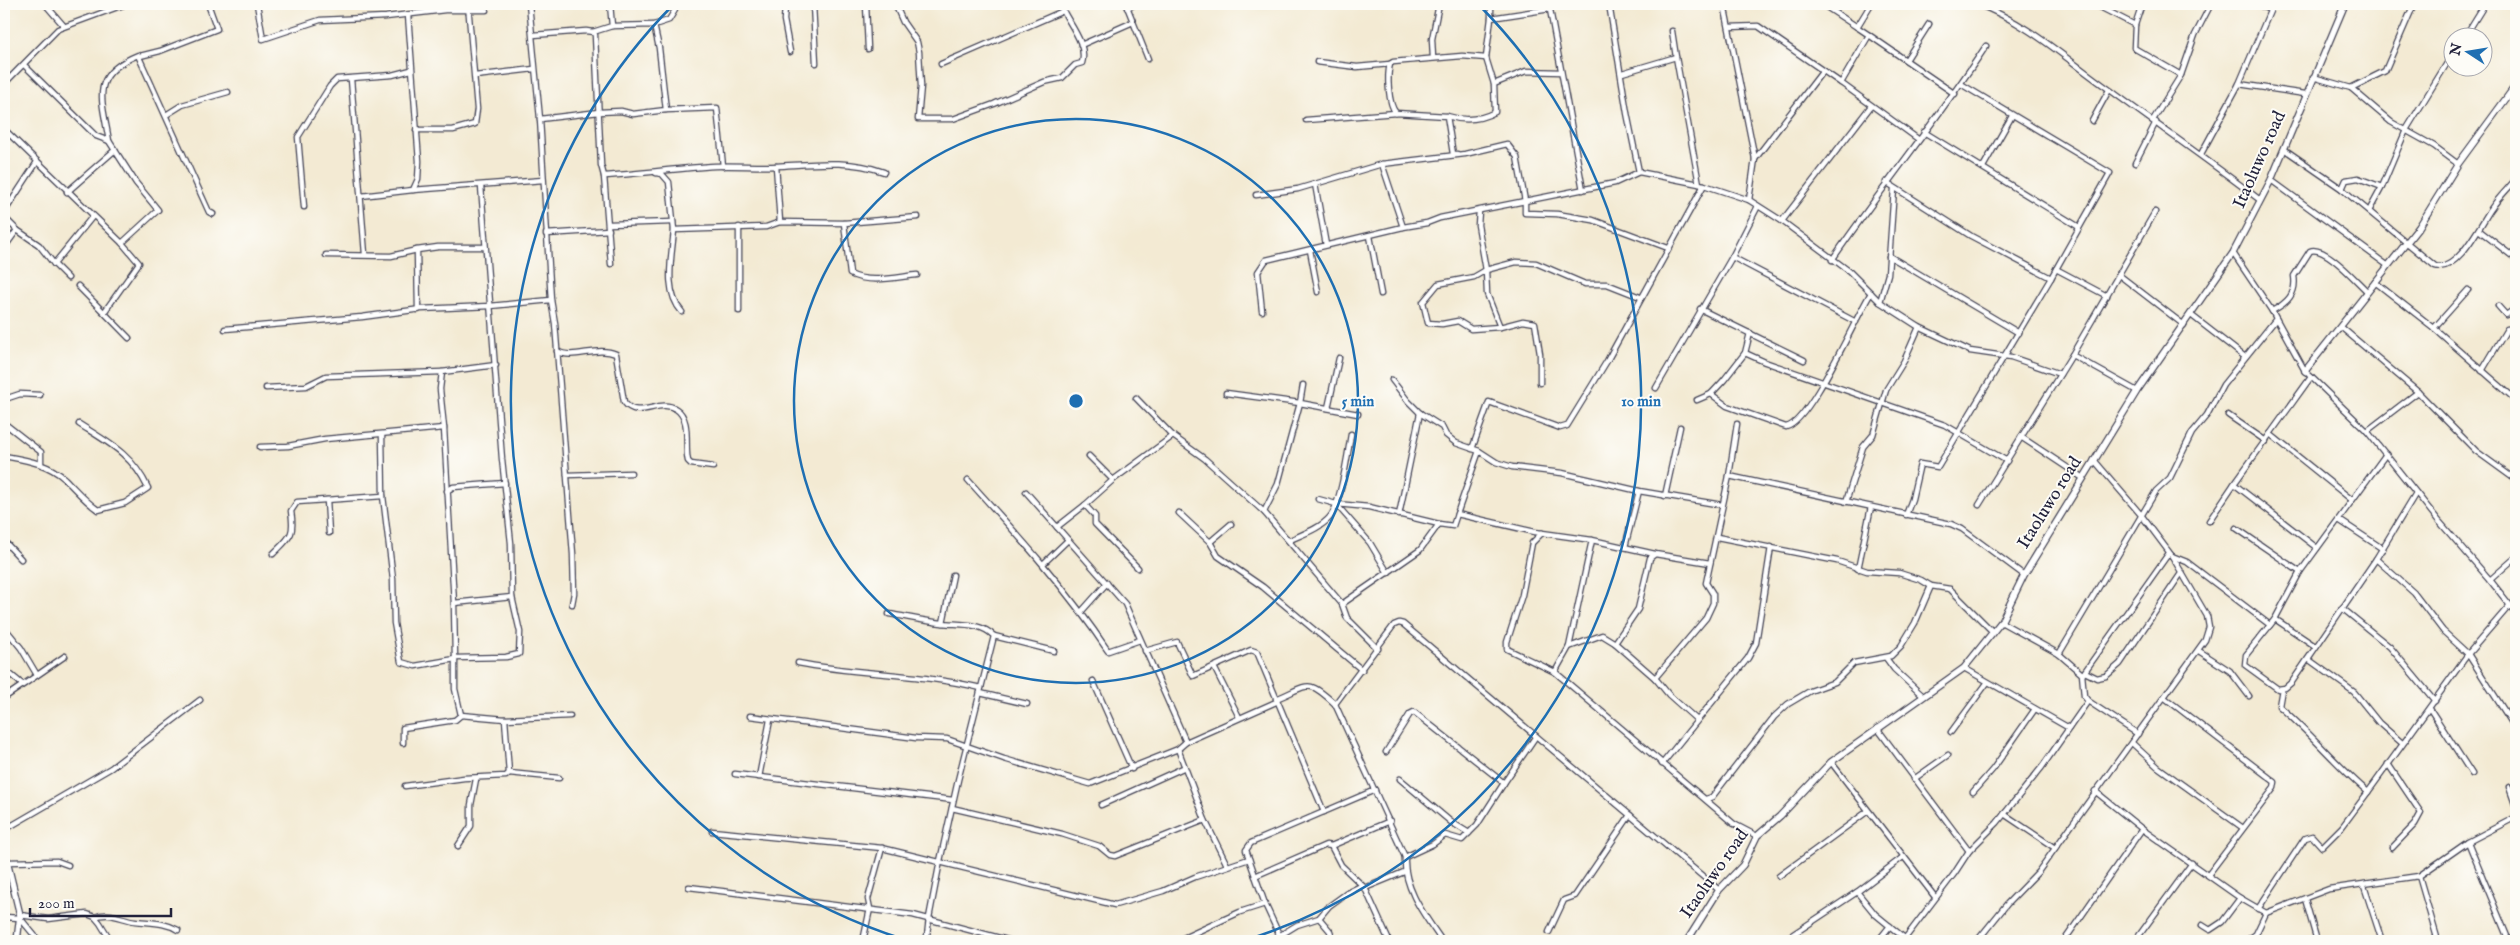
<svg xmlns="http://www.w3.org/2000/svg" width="2520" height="945" font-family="'IM FELL English',serif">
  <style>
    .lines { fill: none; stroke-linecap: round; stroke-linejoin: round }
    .minor-casing { stroke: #414052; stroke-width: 7 }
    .tertiary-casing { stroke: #414052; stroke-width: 8 }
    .minor { stroke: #fff; stroke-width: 4.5 }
    .tertiary { stroke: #fff; stroke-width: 5.5 }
    .ring { fill: none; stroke: #1f6fb2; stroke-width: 2.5 }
    .labels { text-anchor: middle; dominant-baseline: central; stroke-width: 4; stroke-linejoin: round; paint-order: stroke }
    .street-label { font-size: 18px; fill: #22223b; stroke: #fdfcf7 }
    .centre { fill: #1f6fb2; stroke: #fdfcf7; stroke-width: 2.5 }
    .ring-label { font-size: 15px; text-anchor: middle; font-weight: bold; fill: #1f6fb2; stroke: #fdfcf7; stroke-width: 4; stroke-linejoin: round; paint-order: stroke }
  </style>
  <rect width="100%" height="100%" fill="#fdfcf7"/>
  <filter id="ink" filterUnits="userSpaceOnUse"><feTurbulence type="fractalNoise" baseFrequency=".02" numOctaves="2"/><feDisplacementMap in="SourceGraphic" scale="10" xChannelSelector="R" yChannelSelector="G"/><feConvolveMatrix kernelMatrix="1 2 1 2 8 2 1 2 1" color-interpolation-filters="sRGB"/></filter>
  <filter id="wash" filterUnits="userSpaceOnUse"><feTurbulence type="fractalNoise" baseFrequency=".0096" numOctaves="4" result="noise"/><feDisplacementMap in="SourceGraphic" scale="20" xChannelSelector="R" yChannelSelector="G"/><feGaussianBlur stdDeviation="1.12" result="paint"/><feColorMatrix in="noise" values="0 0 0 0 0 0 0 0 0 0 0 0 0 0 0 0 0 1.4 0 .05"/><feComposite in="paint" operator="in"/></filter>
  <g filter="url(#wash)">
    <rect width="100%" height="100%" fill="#f3ead3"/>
  </g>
  <g filter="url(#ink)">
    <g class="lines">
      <defs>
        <g id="minor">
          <polyline points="45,4 64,26"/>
          <polyline points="257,4 263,39 320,20 386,17 445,10 486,10"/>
          <polyline points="529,4 540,119 551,300 555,323 573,554 574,593 572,604"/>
          <polyline points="788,4 785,7 784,20 790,52"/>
          <polyline points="813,4 816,63"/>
          <polyline points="866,4 868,49"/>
          <path d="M895,4L903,22L917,42L919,52L921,86L918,119H953L994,104L1044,82L1062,78L1075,65L1082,63C1088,43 1067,22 1060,4"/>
          <polyline points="1126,4 1148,59"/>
          <polyline points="1491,4 1491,18 1550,9"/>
          <polyline points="1549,4 1583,190"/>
          <polyline points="1609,4 1627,113 1639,172"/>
          <polyline points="1724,4 1755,159 1749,200"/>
          <polyline points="1822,4 1857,27"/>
          <polyline points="1871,4 1857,27 1869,35 1841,83 1918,139"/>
          <path d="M1977,4C2028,23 2066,59 2110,90C2160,127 2211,162 2260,200"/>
          <polyline points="2094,4 2135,25"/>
          <polyline points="2142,4 2135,25 2134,48 2181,75"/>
          <polyline points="2258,4 2270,10"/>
          <polyline points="2273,4 2239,84 2305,94"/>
          <polyline points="1127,8 1135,4"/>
          <polyline points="654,25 669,20 675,10 672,4"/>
          <polyline points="1729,27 1758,26 1841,83"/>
          <polyline points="1672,31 1676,57"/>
          <polyline points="593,32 612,26 610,4"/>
          <polyline points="533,35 586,31 593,32 595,35 601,165 604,176 611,264"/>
          <polyline points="1869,35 1955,94"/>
          <polyline points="2464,38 2485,4"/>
          <polyline points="1081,45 1133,22"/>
          <polyline points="140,56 160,51 217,29 208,4"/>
          <polyline points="1433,58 1432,39 1439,4"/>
          <polyline points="1906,60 1929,24"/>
          <polyline points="1317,62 1357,67 1390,64"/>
          <polyline points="941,64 1063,11"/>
          <polyline points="24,65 96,136 109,141 136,183 158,210 122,243"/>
          <polyline points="1622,73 1676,57 1699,184"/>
          <polyline points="475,76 534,69"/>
          <polyline points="2313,77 2351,88 2391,122 2434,146 2458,164"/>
          <polyline points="351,79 365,254"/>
          <polyline points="4,84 58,29 126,4"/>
          <polyline points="1494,84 1526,71 1561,72"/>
          <polyline points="2351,88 2385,71 2414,4"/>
          <polyline points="666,110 717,108 723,166"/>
          <path d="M1396,113C1388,104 1387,75 1390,64L1393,62L1462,56L1486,58"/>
          <polyline points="166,115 182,105 228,92"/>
          <path d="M1447,116C1463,121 1480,120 1495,112L1494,84L1486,58L1491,18"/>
          <polyline points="540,119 599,112 621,111 633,114 666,110 659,48 654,25 612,26"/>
          <polyline points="1306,120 1396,113 1447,116 1453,154 1457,154"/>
          <polyline points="2153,120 2181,75 2195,35 2211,4"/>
          <polyline points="2092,121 2109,90"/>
          <polyline points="4,129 122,243 139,263 105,311"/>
          <polyline points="416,130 453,130 475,124 477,109 468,4"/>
          <polyline points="1924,132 2079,227"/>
          <path d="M109,141C102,98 89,75 138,55L209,212L213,214"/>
          <path d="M2284,149L2342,189L2435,266C2457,274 2481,223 2491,209C2498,198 2508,189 2516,179"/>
          <polyline points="2201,154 2239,84"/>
          <polyline points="1755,159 1822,72"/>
          <polyline points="2135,163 2156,122"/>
          <polyline points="776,166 780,222"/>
          <polyline points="1983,167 2012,116"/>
          <path d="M656,173L662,174L669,182L674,230L766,227L780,222L844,223L850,274C869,284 897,277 917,275"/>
          <path d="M604,176C641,174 678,168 715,166C736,165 757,167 777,166C814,164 848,159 884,172"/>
          <polyline points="2271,180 2387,265"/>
          <polyline points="1886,182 1971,236 2051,278"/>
          <polyline points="1315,184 1326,245"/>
          <polyline points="2342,189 2346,180 2358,178 2382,187"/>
          <polyline points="413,190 543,180"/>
          <polyline points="67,192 115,150"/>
          <polyline points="1256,195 1298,189 1382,164"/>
          <polyline points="361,196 413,190 418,179 419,161 408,15"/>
          <polyline points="304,207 298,137 330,86 337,79 392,75 411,70"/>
          <polyline points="1479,211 1478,225 1486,270 1487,294 1500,327 1523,321 1535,323 1540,354 1540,383"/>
          <polyline points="2369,211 2382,187 2406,130 2452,55"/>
          <polyline points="1782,221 1871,106"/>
          <polyline points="844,223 918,217"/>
          <polyline points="609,224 673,222"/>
          <polyline points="1403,227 1382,164 1465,154 1507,144 1517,157 1525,201 1525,213 1557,214 1593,220 1668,248"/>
          <polyline points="17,230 5,218 5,211 37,162"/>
          <path d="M674,230C672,256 663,291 682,312"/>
          <polyline points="2480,231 2516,259"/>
          <polyline points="546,234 609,230"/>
          <polyline points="1370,236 1381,294"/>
          <polyline points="4,248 17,230 39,245 54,264"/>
          <polyline points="1310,250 1318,292"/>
          <polyline points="2233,253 2272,311 2305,371 2367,431 2438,520 2490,580 2516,613"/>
          <polyline points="326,255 391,256 417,250"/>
          <polyline points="1889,256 2019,333"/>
          <polyline points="1732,257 1856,322"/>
          <path d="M1832,260C1882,187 1938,119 1986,46"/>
          <polyline points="2056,269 2107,296"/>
          <polyline points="2119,275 2184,325"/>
          <polyline points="68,278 54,264 93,216"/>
          <polyline points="2375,282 2434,328 2516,400"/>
          <polyline points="78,286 129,338"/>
          <polyline points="1880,302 1888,274 1894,189"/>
          <polyline points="2498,306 2506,315 2516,308"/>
          <polyline points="1700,309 1804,360"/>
          <polyline points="418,310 417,250 438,247 485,247"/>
          <polyline points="739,311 739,227"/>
          <polyline points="1262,311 1258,272 1266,260 1403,227 1427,223 1440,218 1615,183 1639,172 1704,185 1749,200 1782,221 1849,271 1880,302 1919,327 1970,351 2011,357 2060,374"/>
          <path d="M2272,311C2287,303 2297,294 2294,276L2310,251C2325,245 2356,281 2367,291"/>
          <polyline points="2191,315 2245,357"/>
          <polyline points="1500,327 1471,329 1458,321 1442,324 1428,323 1423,302 1438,284 1474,277 1486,270 1516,262 1536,263 1585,284 1607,284 1640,297"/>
          <polyline points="2341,327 2418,392 2476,451 2516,480"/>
          <polyline points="2434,328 2468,290"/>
          <polyline points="225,329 362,317 421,309 490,306 551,300"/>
          <path d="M557,351C573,361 597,345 616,354L624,402C638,421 659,398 676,409C692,419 684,446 688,461L691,464L713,467"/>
          <polyline points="1745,353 1765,362 1945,425 2007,461"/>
          <polyline points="2072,355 2137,391"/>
          <polyline points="2482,371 2507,329 2516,328"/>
          <polyline points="2311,377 2234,484 2317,548"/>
          <polyline points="1392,380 1408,401 1420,413 1442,427 1446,435 1456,443 1479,451 1496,462 1512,467 1562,473 1639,491 1722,505"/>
          <polyline points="1303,385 1300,403 1358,414"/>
          <polyline points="266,388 306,386 326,376 442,372"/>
          <polyline points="1656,388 1732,257 1758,206"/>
          <polyline points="1226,393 1300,403 1278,484 1264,512"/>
          <path d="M1711,394L1727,406L1786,427C1810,423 1856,316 1871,293"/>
          <polyline points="4,398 4,406"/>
          <polyline points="1136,398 1173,436 1205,459 1264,512 1342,604 1347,618 1378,649"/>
          <polyline points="5,399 20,394 40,395"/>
          <polyline points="1697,400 1711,394 1724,380 1745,353 1750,333"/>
          <polyline points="1328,408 1339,358"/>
          <polyline points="2228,415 2266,441"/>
          <polyline points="4,423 41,452 41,463"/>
          <polyline points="444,428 454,603 455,658 506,657 519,654 520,632 512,597"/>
          <polyline points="2367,431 2418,392"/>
          <polyline points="2270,434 2352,500"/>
          <polyline points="2021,437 2083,478"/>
          <polyline points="260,447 288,446 325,439 444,428 440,389 442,372 496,365"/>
          <polyline points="1472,449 1489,402 1560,428 1567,426 1607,361 1704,185"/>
          <polyline points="2386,454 2300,572 2275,619 2246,655 2245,665 2278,689 2285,688 2292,682 2376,559 2416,493"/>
          <path d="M4,456C25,460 48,463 65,479C76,490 85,501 98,510L125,503L148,488C132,454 109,443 79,424"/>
          <polyline points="1089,456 1113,480 1173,436"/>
          <polyline points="2094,460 2142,516 2172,556 2187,562 2270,625"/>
          <polyline points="567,475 631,473"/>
          <polyline points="1729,476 1951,524 1962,529 2024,575"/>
          <path d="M968,480C1018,535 1067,589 1108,651L1140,640"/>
          <polyline points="1113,480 1085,505 1095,516 1095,524 1138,568"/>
          <polyline points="447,491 453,487 505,483"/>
          <polyline points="1026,492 1125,604 1186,742"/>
          <polyline points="383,496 393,579 394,623 401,662 415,666 455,659"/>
          <polyline points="1665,496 1680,427"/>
          <polyline points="1318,499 1336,504 1369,507 1439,524 1420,550 1342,604"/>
          <polyline points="327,500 329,533"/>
          <polyline points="1846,502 1863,447 1873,435 1886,390 1904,361 1919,327"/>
          <polyline points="1336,504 1370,543 1388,573"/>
          <polyline points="1979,505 2072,355 2155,212"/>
          <polyline points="1179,513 1210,542 1218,556 1263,587 1362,670"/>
          <polyline points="1457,514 1479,451"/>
          <polyline points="1399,515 1420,413"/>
          <polyline points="1906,515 1912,499 1920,464 1938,467 2051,278 2110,173 1961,84"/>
          <polyline points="2339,520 2383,549"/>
          <polyline points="2209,521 2234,484"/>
          <polyline points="1439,524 1453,526 1457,514 1535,532 1592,540 1655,554"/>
          <polyline points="1057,527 1085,505"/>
          <polyline points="2236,528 2300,572"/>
          <polyline points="1542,533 1532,543 1522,595 1507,642 1507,649 1555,672"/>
          <polyline points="1717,537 1837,561 1867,571 1899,573 1921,580 1931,586 1950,589 1992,631"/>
          <path d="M1290,540C1303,534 1321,528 1330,517C1341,504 1348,452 1351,434"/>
          <polyline points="1592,540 1569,647 1555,672 1734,824 1757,836"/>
          <polyline points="4,541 21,559"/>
          <polyline points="1210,542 1231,524"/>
          <polyline points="1625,547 1639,491"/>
          <path d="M273,554C290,537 295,536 291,511L297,502L383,496L382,435"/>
          <polyline points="2376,559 2414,593 2443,631 2468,654 2516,729"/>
          <polyline points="1044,563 1068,540"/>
          <polyline points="1858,569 1871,507"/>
          <polyline points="2490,580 2516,557"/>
          <polyline points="454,603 512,597 511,543 502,459 481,186"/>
          <polyline points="2342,608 2390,647 2435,701"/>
          <polyline points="1082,611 1107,583"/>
          <path d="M889,614C907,617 925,621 942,623C960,625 980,622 994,636L958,780L940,861L929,918L927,936L929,941"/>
          <polyline points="2275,619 2315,646"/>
          <polyline points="2001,622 2059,654 2082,674 2084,696 2088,701 2138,734"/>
          <polyline points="943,623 953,575"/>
          <polyline points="4,627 21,648 37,675"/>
          <polyline points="994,636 1054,651"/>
          <polyline points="1615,643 1638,609 1650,558 1655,554 1710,563"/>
          <polyline points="1569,647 1602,635 1615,643 1655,678 1706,618 1713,603 1713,594 1706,583 1729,476 1737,424"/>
          <polyline points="1145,651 1177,642 1193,676 1251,650 1257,652 1324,812"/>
          <polyline points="2199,651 2230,671 2249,696"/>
          <polyline points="2059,654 2156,491 2170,478 2192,433 2207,415 2223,385 2276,319"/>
          <polyline points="455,658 455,689 461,715"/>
          <polyline points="1886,658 1894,669 1923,696"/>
          <polyline points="2308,659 2354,692 2379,723 2402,743"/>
          <path d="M798,663C859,675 920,673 981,688"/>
          <polyline points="1214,667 1239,717"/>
          <polyline points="1964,668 2069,728"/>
          <polyline points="4,669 22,684"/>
          <polyline points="2085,672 2097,678 2106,676 2120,664 2182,572"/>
          <polyline points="2083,674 2169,553"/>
          <polyline points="1655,678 1669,695 1697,720"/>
          <polyline points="1093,681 1132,769"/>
          <path d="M2282,689L2279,706C2311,733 2336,765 2368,792"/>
          <polyline points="980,693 1027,704"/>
          <polyline points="4,698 65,656"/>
          <polyline points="2165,698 2275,782 2274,788 2208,875"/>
          <path d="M1276,699C1310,685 1307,678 1335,704L1394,625L1399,623L1403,624L1719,890"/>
          <path d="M1335,704L1405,857C1403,888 1425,916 1442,941"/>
          <polyline points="2430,709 2472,774"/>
          <polyline points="750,716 916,738 947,739 1004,759 1090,784 1178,749 1186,742 1276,702"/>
          <polyline points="1877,728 1969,851"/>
          <polyline points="1951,732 1987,683"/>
          <polyline points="403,743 403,728 455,720 461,715 505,719 570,716"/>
          <polyline points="2132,743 2158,767 2243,828"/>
          <polyline points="1178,749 1205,820 1227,865"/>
          <polyline points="1386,752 1410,714 1414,712 1504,783 1536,736"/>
          <polyline points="1831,762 1935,897"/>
          <polyline points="1662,764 1748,658 1756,643 1771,547"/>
          <polyline points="2388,764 2421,813 2415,824 2392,848"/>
          <polyline points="509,773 559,778"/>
          <polyline points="735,774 953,800"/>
          <polyline points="759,777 770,720"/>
          <polyline points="1400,779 1451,822 1469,833"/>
          <polyline points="1914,779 1948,755"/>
          <polyline points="405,786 464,778 506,776 509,773 505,719"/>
          <polyline points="2509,787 2516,807"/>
          <polyline points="2095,791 2142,829 2240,898 2266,913 2329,889 2419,876 2468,842 2516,817"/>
          <polyline points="1973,792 1993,769 2035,709"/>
          <polyline points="1706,799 1712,797 1774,717 1788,704 1810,691 1835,682 1854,663 1891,656 1901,646 1915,623 1931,586"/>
          <polyline points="1101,805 1183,768"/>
          <polyline points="952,808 1062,834 1099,846 1110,855 1115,856 1205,820"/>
          <polyline points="2004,814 2055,848"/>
          <polyline points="4,830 111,768 200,700"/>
          <polyline points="712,831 882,848 1115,905 1163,891 1195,877 1249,859"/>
          <polyline points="2468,842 2509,941"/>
          <polyline points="458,846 471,826 471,805 476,779"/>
          <polyline points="1331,846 1390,821"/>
          <polyline points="1405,857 1433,844 1445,835 1462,840 1477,825 1504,783"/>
          <polyline points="8,862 57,861 68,865"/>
          <polyline points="1255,876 1326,845 1331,846 1341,865 1365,888"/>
          <polyline points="1779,876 1868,811"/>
          <polyline points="2419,876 2438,941"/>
          <polyline points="2364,886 2382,941"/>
          <polyline points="689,887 913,915 1011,941"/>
          <polyline points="1857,892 1875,914 1908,941"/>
          <polyline points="2305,899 2317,941"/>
          <polyline points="2258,909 2305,838 2312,836 2322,847 2342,827 2374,784 2468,654 2510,605"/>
          <polyline points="20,915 48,919 87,914 95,917 100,923 111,941"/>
          <polyline points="4,917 20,918 39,941"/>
          <path d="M95,917C110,911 121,919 135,921C150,923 165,922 178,930"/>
          <polyline points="1319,918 1330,931 1333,941"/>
          <polyline points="2202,925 2210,930 2222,922 2240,898"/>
          <polyline points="1549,932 1564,900 1575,896 1630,815"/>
          <polyline points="1279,936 1297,925 1319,918 1329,906 1347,893 1361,886"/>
          <polyline points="863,941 870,909 868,899 882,848"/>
          <polyline points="1177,941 1240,912 1265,904"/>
          <polyline points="1282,941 1265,904 1246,850 1251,843 1375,790"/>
          <polyline points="1389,941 1365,888 1404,872"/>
          <polyline points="1783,941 1857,892 1903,857"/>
          <polyline points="1878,941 1890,926"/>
          <polyline points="1903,941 1954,874 1969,851 1997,823 2042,767 2088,701"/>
          <polyline points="1977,941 2007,904 2038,872 2205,640 2209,627 2207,616 2172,556"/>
          <polyline points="2064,941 2142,829"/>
          <polyline points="2135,941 2192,863"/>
          <polyline points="2246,941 2256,934 2266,913"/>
        </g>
        <g id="tertiary">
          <polyline points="2305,371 2419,227 2458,164 2516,85"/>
          <polyline points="4,849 20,915 17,941"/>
          <polyline points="1687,941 1719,890 1743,865 1757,836 1780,816 1831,762 1964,668 2001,622 2024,575 2137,391 2233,253 2271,180 2345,4"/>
        </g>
      </defs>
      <use href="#minor" class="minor-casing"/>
      <use href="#tertiary" class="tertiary-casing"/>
      <use href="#minor" class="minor"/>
      <use href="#tertiary" class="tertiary"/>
    </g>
  </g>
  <g class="ring">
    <circle cx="1076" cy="401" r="282"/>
    <path d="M906 940A565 565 0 0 1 673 5M1479 5A565 565 0 0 1 1246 940"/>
  </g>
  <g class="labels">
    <g class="street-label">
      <text transform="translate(2260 160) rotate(-66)">Itaoluwo road</text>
      <text transform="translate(2050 503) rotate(-58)">Itaoluwo road</text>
      <text transform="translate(1715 874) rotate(-55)">Itaoluwo road</text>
    </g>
  </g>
  <circle cx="1076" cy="401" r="8" class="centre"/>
  <g class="ring-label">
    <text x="1358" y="406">5 min</text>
    <text x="1641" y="406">10 min</text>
  </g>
  <rect width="2520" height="945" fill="none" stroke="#fdfcf7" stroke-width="20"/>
  <g transform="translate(2468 52) rotate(282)"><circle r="24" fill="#fdfcf7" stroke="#a5a5ac"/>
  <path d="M0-4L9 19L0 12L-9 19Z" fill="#1f6fb2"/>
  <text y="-8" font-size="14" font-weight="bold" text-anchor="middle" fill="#22223b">N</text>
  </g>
  <path d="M30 908v8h141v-8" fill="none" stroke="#22223b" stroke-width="2.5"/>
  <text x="38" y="908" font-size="15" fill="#22223b" stroke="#fdfcf7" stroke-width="4" paint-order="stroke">200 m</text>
</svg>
